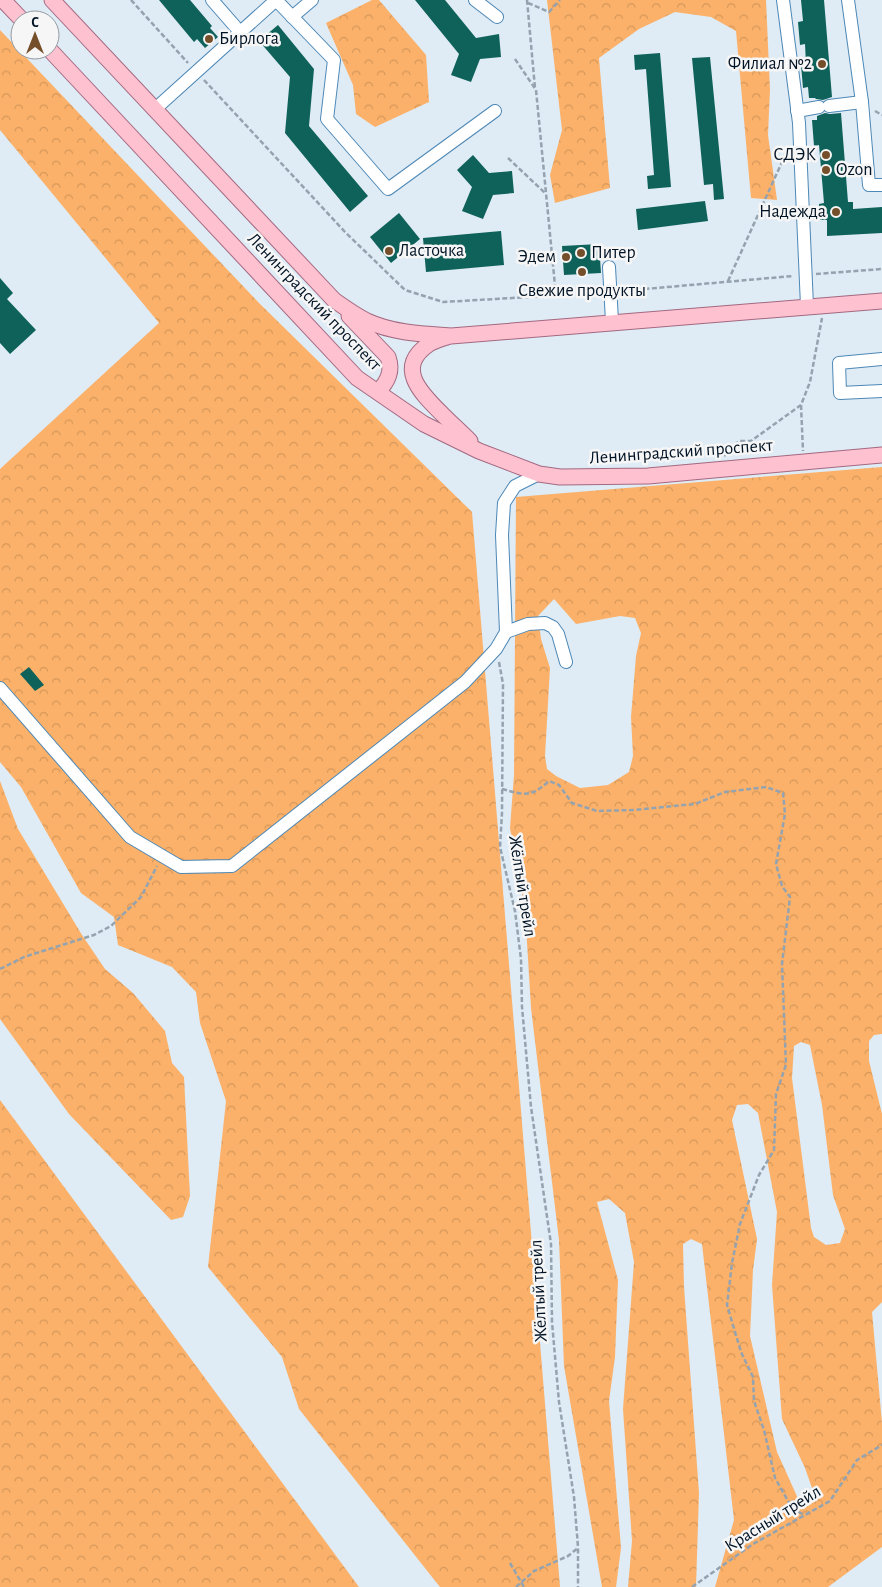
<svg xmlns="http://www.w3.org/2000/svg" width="882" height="1587" font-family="'Alegreya Sans',sans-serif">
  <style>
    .forest { fill: url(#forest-crowns); fill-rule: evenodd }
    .building { fill: #0f625a }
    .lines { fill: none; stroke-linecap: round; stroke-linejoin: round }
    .minor-casing { stroke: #4d88b6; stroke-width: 14 }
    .major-casing { stroke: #a36980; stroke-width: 17 }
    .path { stroke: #94a3af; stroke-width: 2.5; stroke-dasharray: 5 2.5; stroke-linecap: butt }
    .minor { stroke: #fff; stroke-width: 12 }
    .major { stroke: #fdc1d0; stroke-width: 15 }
    .poi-dot { fill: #744f2a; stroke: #f6f6f6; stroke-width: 2 }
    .labels { text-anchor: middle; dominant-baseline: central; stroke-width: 5; stroke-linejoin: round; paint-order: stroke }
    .poi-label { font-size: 18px; fill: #001325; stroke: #f6f6f6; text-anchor: start }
    .street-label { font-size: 18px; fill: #001325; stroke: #f6f6f6 }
  </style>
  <defs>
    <pattern id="forest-crowns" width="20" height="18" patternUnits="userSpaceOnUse" patternTransform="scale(1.25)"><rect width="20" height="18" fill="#fbb169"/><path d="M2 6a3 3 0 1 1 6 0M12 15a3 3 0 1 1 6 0" fill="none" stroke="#d5975b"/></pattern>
  </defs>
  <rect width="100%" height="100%" fill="#dfebf5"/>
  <g class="forest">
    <polygon points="372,0 379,0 426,55 429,102 375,127 356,114 353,85 326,23"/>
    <polygon points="547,0 766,0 770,90 768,135 777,200 751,198 736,31 711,17 675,12 639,29 599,58 610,188 555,203 550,175 562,130"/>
    <polygon points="0,30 259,303 472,512 560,1587 440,1587 299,1409 282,1357 208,1267 226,1101 200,1023 196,992 172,967 118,945 114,917 81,893 21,787 0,762 0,469 159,323 0,130"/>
    <path d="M882,467V1034L874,1035L869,1041V1061L882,1114V1302L872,1312L882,1423V1547L828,1587H715L734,1520L702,1244L691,1239L683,1244L684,1287L699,1493L696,1587H628L632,1541L623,1409L634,1262L625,1213L609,1199L597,1202L618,1280L615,1357L609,1401L621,1548L616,1587H602L564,1366L559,1240L531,1008L525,909L510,828L514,775L516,497ZM554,599L576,624L620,616L635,618L641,633L636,656L631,717L633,756L629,772L608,785L580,788L556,776L547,769L545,756L550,668L541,639L538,616ZM801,1042L810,1045L822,1105L833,1195L845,1229L840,1243L826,1245L814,1237L811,1228L792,1078L794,1046ZM748,1104L758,1113L777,1212L772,1285L782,1419L805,1468L813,1491L812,1503L808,1506H803L800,1503L777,1452L750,1336L753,1270L757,1239L732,1120L737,1105Z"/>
    <polygon points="0,781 18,829 82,935 105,969 133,993 165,1031 172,1063 184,1077 190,1196 183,1217 171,1220 69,1114 0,1019"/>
    <polygon points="0,1100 359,1587 0,1587"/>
  </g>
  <g class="building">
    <polygon points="159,0 190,0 212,26 210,28 218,37 205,48 197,39 194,42"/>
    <polygon points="415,0 445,0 476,38 499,34 501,57 480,59 471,82 451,75 459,54"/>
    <polygon points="801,0 824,0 832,97 823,100 816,99 815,98 809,98 808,87 803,88 801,65 806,64 805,44 800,45 798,22 803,21"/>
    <polygon points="278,25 314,69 309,126 368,196 350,212 285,133 290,77 259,41"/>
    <polygon points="660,53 671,187 648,189 647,176 654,175 646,69 635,70 634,55"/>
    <polygon points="710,57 724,199 714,200 713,184 704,185 692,58"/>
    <polygon points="825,113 830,114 841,113 848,202 853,202 853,209 882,207 882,233 827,236 827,220 820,220 819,204 824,203 819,145 814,146 812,120 817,120 817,116"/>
    <polygon points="473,155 489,173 512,171 514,193 493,195 483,219 462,211 472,187 457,170"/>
    <polygon points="705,201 708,221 638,230 636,209"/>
    <polygon points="399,213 420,239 391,263 370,237"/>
    <polygon points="501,231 504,265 426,272 423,238"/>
    <polygon points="599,244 601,273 564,275 562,246"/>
    <polygon points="0,278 13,293 7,299 36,330 10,354 0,343"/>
    <polygon points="29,667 44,685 35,691 20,674"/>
  </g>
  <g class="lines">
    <defs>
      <g id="minor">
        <polyline points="212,0 240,32"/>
        <polyline points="475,0 497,17"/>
        <polyline points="783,0 799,123 807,306"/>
        <polyline points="848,0 862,102 869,185 882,185"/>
        <polyline points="292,17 312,0"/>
        <polyline points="829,106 862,102"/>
        <polyline points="154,110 276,0 334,60 327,119 388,189 495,111"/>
        <polyline points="797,111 819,107"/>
        <polyline points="609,267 612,321"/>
        <polyline points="882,359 839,363 840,393 882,391"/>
        <polyline points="506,632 502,535 504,503 515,486 539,474"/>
        <polyline points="0,688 130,837 181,867 232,866 465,682 496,649 506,632 528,624 545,623 553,627 558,634 566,662"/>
      </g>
      <g id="major">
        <polyline points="3,0 22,20"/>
        <path d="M52,0L334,300C344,307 355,315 367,321C393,333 422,334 451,336L882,301"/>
        <polyline points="50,50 357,378 424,424 479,451 539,474 560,477 648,476 882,455"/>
        <path d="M349,316L388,357C393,371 388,381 378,392"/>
        <path d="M447,337C441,339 434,341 429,344C394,368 422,394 442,414C451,423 461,432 470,441"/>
      </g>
    </defs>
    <use href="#minor" class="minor-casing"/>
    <use href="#major" class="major-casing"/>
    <g class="path">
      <polyline points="131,0 188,63"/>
      <polyline points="527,0 535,88"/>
      <polyline points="528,3 549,12 560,0"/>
      <polyline points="515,59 536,90 556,296"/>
      <polyline points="204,80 345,232 405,290 443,302 599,293"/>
      <polyline points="875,111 882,115"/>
      <polyline points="508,158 545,193"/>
      <polyline points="816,274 882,269"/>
      <polyline points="728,281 787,151"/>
      <polyline points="622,291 793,276"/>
      <polyline points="801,405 803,451"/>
      <polyline points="724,456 739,441 751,441 801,405 810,382 822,318"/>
      <polyline points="499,662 503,684 502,813 500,847 515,911 521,959 522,1007 531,1107 551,1244 552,1322 559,1402 574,1497 578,1547 578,1587"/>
      <path d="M502,789C525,795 530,798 549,781L559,785L572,803L597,811L634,810L695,804L725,792L766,787L783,793L785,814L776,864L782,886L790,897L782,964L786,1065L776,1094L774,1150L759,1175L740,1224L732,1263L727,1305L741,1352L753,1377L754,1401L764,1430L775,1478L792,1508L804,1515"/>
      <polyline points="0,969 24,957 94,935 111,926 141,897 157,866"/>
      <polyline points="510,1563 524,1587"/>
      <polyline points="516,1587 534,1571 568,1556 578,1548"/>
      <polyline points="692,1587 753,1544 830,1501 857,1460 882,1445"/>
    </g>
    <use href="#minor" class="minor"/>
    <use href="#major" class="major"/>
  </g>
  <g class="poi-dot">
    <circle cx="209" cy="39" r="5"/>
    <circle cx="822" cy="64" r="5"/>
    <circle cx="826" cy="155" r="5"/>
    <circle cx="826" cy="170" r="5"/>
    <circle cx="836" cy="212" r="5"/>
    <circle cx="389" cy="251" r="5"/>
    <circle cx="581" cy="253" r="5"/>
    <circle cx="566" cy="257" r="5"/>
    <circle cx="582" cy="272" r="5"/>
  </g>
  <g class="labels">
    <g class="poi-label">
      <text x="219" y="39">Бирлога</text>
      <text x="812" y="64" text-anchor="end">Филиал №2</text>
      <text x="816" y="155" text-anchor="end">СДЭК</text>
      <text x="836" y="170">Ozon</text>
      <text x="826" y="212" text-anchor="end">Надежда</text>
      <text x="399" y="251">Ласточка</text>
      <text x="591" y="253">Питер</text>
      <text x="556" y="257" text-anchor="end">Эдем</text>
      <text x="582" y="291" text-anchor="middle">Свежие продукты</text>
    </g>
    <g class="street-label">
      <text transform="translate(314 302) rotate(46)">Ленинградский проспект</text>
      <text transform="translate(681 452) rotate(-4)">Ленинградский проспект</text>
      <text transform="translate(522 886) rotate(81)">Жёлтый трейл</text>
      <text transform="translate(539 1291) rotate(-93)">Жёлтый трейл</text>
      <text transform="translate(773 1519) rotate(-32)">Красный трейл</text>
    </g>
  </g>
  <g transform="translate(35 35)"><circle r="24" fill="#f6f6f6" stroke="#949ba2"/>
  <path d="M0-4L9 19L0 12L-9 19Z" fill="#744f2a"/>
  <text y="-8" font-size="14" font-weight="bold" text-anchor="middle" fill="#001325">С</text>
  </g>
</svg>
